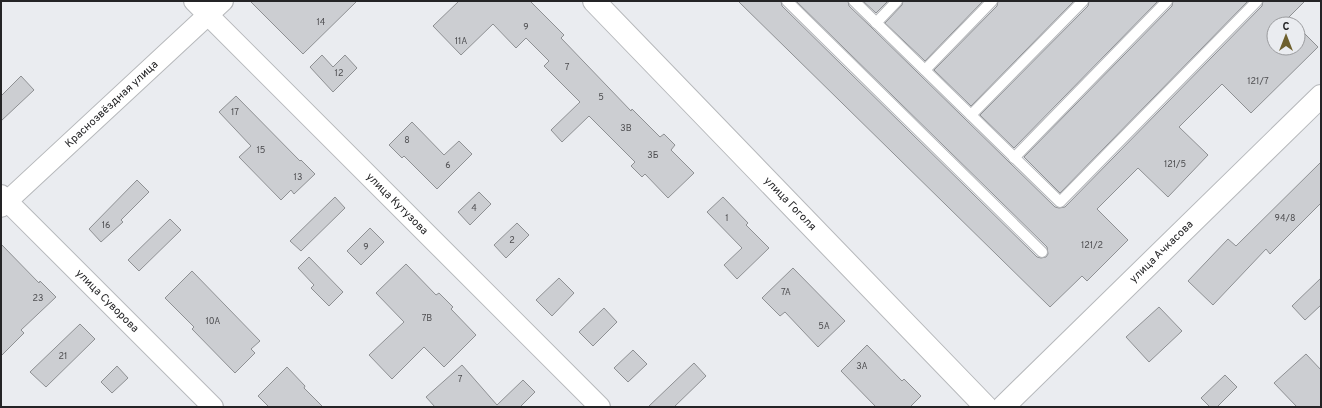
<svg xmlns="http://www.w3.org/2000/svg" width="1322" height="408" font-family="Overpass,sans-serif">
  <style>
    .building { fill: #ccced2; stroke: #8e9093 }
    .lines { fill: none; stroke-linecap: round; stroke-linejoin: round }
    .service-casing { stroke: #b6b8bb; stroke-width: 12 }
    .minor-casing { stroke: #b6b8bb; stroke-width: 22 }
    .secondary-casing { stroke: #b6b8bb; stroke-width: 24 }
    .service { stroke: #fff; stroke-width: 10 }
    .minor { stroke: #fff; stroke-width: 20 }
    .secondary { stroke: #fff; stroke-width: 22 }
    .labels { text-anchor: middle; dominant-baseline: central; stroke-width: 3; stroke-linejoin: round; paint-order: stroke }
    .number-label { font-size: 9px; fill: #4e4e51 }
    .street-label { font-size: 11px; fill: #242426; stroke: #eaecf0 }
  </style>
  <rect width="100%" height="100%" fill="#eaecf0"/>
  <g class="building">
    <polygon points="250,1 357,1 303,54"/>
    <polygon points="459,1 530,1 564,35 561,38 631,111 632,109 660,137 664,134 675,145 671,150 694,173 668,198 645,174 642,177 631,166 635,162 589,116 562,142 551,130 580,102 544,66 549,61 526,38 516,48 493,24 461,55 433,26"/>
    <polygon points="738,1 781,1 782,6 1037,257 1041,258 1046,257 1048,254 1047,247 796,1 848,1 849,6 871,27 1055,207 1059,208 1065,207 1262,6 1263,1 1305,1 1288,18 1295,24 1274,24 1274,48 1298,48 1298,27 1318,47 1251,113 1222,84 1179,127 1208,155 1168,197 1138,168 1097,209 1128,240 1087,281 1082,276 1050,307"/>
    <polygon points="863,1 888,1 876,13"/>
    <polygon points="903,1 983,1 925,61 885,23 902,5"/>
    <polygon points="998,1 1074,1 971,106 934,70 997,6"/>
    <polygon points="1089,1 1158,1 1014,148 980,115 1088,6"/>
    <polygon points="1173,1 1248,1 1060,193 1024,157 1172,6"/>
    <polygon points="322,55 333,67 345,55 357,68 333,92 310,67"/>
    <polygon points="21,76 34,90 1,121 1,96"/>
    <polygon points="236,96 300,161 301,160 315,174 294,194 291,190 281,200 239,157 251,146 219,112"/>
    <polygon points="412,122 444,155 459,141 472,154 437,189 404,156 402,158 389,145"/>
    <polygon points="1321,162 1321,203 1270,254 1266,249 1213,305 1188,281 1228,239 1236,246"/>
    <polygon points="137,180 149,192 121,220 123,222 101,242 89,229"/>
    <polygon points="479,192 491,204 470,225 458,212"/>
    <polygon points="335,197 345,208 301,251 290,241"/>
    <polygon points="723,197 748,223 746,225 769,248 737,279 724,265 742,248 707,212"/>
    <polygon points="170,219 181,230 139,271 128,260"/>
    <polygon points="517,223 529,235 506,258 494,245"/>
    <polygon points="370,228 384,242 361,265 347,251"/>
    <polygon points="1,244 39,283 40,281 56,297 21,330 24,333 1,356"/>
    <polygon points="309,257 343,292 329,306 311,288 314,285 298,268"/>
    <polygon points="406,264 436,295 439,293 453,307 451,309 476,335 444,367 424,347 392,379 369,355 404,322 376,293"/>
    <polygon points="793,268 845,321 818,347 785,312 780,316 762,298"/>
    <polygon points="192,271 260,341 251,349 255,353 235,373 192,329 194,327 165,298"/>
    <polygon points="559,278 574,293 552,316 536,300"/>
    <polygon points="1321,278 1321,305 1305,320 1292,306"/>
    <polygon points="1159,307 1182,331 1149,362 1126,337"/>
    <polygon points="604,308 617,322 593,346 579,332"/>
    <polygon points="80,324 95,339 46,387 30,372"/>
    <polygon points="867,345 902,381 904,379 921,396 910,407 876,407 841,371"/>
    <polygon points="633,350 647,364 628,382 614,368"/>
    <polygon points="1306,354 1321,370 1321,407 1297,407 1274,383"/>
    <polygon points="694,363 706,376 674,407 648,407"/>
    <polygon points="462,365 497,405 523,380 535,392 520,407 435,407 426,397"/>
    <polygon points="117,366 128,378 112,393 101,382"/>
    <polygon points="287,367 305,386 304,388 323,407 269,407 258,396"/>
    <polygon points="1225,375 1237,387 1217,407 1210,407 1201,398"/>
  </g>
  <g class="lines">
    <defs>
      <g id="service">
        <polyline points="787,1 1042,252"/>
        <polyline points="854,1 1060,202 1257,1"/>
        <polyline points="876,23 897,1"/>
        <polyline points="925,70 992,1"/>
        <polyline points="971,115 1083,1"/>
        <polyline points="1014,158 1167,1"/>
      </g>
      <g id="minor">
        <path id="s1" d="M194,1L600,407"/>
        <path id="s2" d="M1,195L213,407"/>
        <path id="s3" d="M1,207L223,1"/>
      </g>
      <g id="secondary">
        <path id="s4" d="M594,1L986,407"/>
        <path id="s5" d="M1003,407L1321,96"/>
      </g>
    </defs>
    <use href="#service" class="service-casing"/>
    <use href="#minor" class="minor-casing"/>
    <use href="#secondary" class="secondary-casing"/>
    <use href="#service" class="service"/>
    <use href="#minor" class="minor"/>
    <use href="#secondary" class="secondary"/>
  </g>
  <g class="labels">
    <g class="number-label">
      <text x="321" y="22">14</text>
      <text x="526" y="27">9</text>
      <text x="461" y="41">11А</text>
      <text x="567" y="67">7</text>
      <text x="339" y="73">12</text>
      <text x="1258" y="81">121/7</text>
      <text x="601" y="97">5</text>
      <text x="235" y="112">17</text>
      <text x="626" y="128">3В</text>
      <text x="407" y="140">8</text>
      <text x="261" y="150">15</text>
      <text x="653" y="155">3Б</text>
      <text x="1175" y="164">121/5</text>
      <text x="448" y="165">6</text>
      <text x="298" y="177">13</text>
      <text x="474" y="208">4</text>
      <text x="727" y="218">1</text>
      <text x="1285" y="218">94/8</text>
      <text x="106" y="225">16</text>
      <text x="512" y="240">2</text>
      <text x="1092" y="245">121/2</text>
      <text x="366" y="247">9</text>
      <text x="786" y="292">7А</text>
      <text x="38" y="298">23</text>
      <text x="427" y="318">7В</text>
      <text x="213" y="321">10А</text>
      <text x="824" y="326">5А</text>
      <text x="63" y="356">21</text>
      <text x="862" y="366">3А</text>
      <text x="460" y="379">7</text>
    </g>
    <g class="street-label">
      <text stroke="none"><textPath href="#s3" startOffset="151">Краснозвёздная улица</textPath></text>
      <text stroke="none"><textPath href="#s1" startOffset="287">улица Кутузова</textPath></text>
      <text stroke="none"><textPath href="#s4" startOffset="282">улица Гоголя</textPath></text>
      <text stroke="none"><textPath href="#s5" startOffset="222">улица Ачкасова</textPath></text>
      <text stroke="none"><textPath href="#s2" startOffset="150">улица Суворова</textPath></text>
    </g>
  </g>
  <rect width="1322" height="408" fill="none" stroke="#242426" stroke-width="4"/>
  <g transform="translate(1286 36)"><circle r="19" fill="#eaecf0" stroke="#9b9c9f"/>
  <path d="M0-3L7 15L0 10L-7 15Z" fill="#6e602d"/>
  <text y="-6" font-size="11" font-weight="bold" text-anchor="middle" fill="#242426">С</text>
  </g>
</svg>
